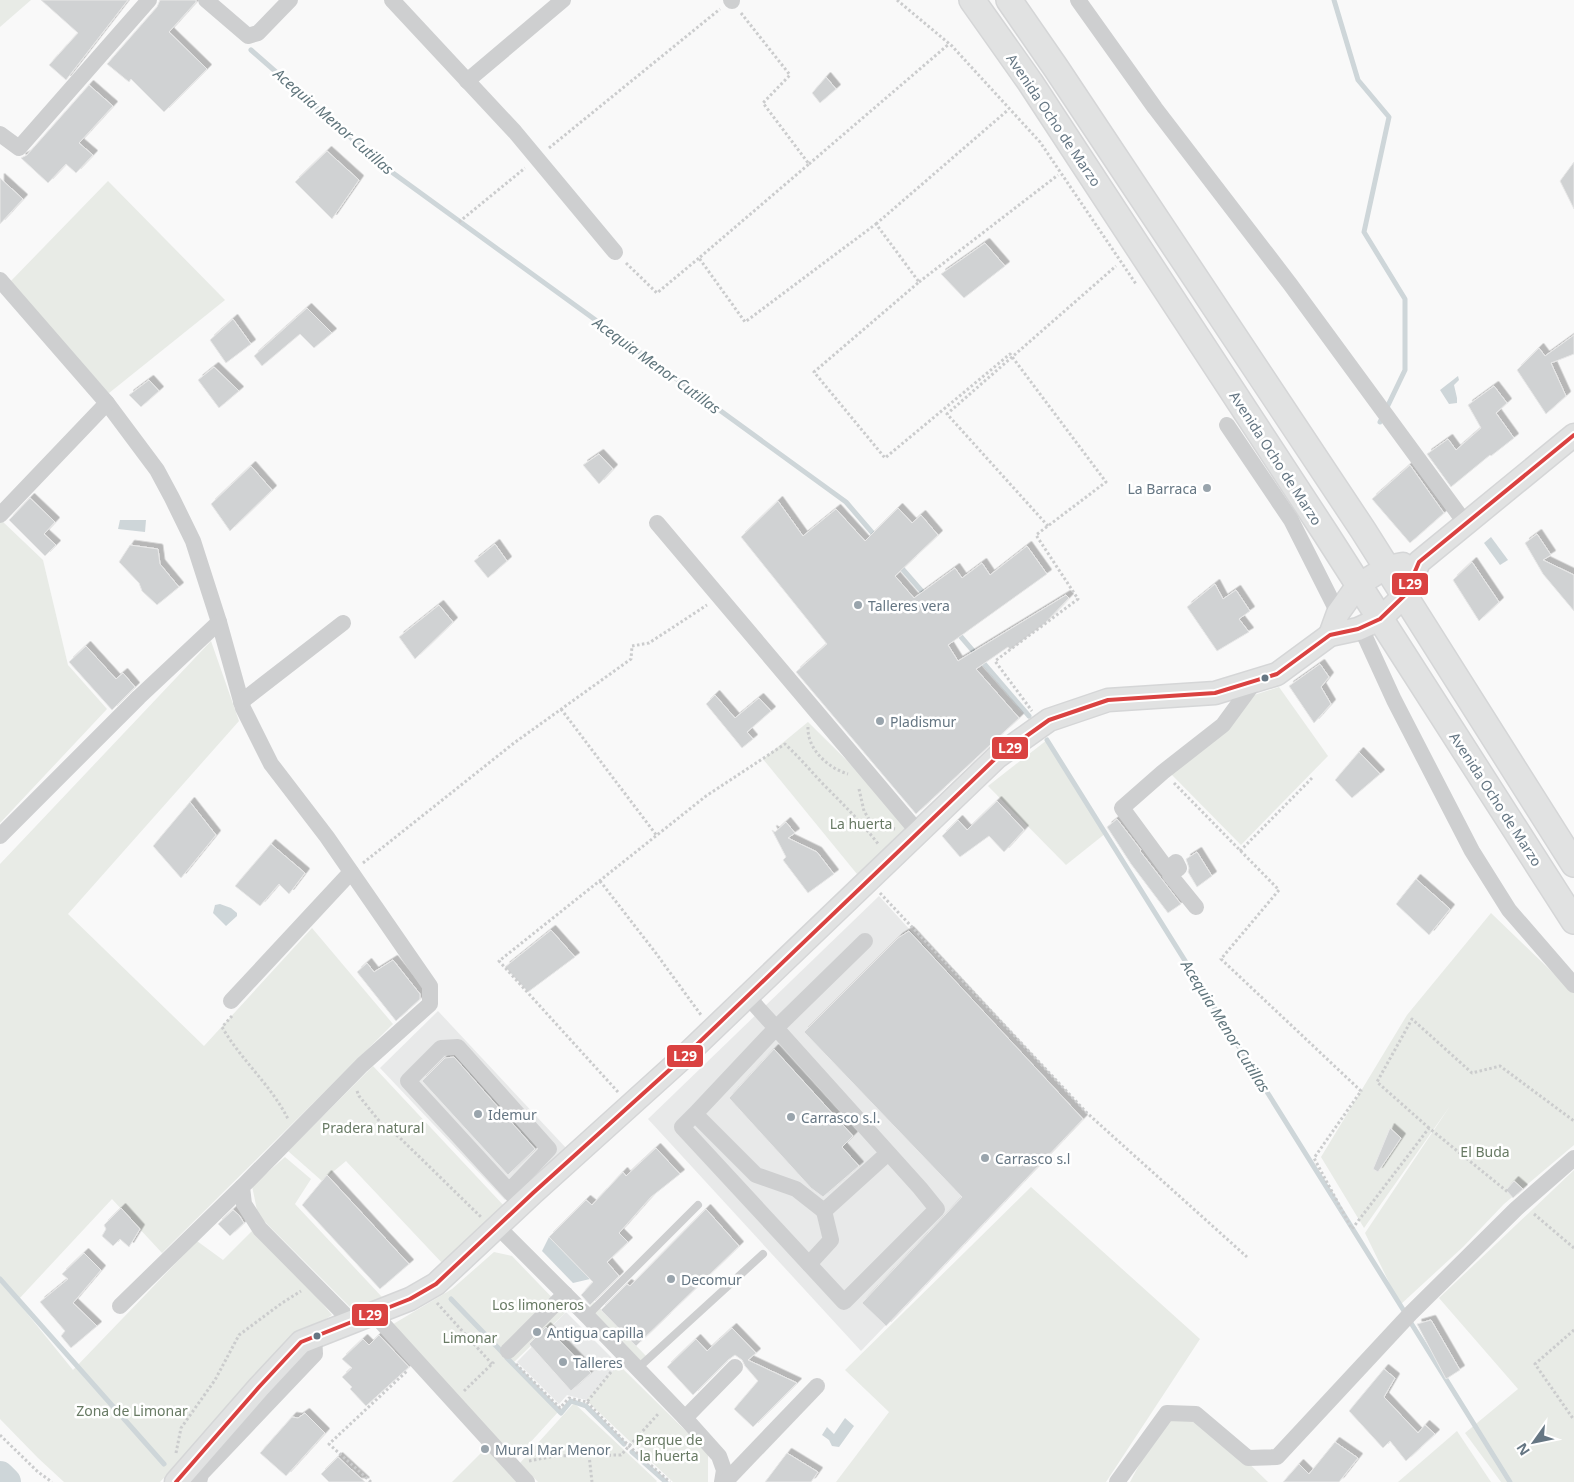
<svg xmlns="http://www.w3.org/2000/svg" width="1574" height="1482" font-family="'Noto Sans',sans-serif">
  <style>
    .built { fill: #e8e9e9 }
    .green { fill: #e8ebe6 }
    .water { fill: #ced6d9 }
    .lines { fill: none; stroke-linecap: round; stroke-linejoin: round }
    .stream { stroke: #ced6d9; stroke-width: 5 }
    .river { stroke: #ced6d9; stroke-width: 30 }
    .building { fill: #d0d2d3; stroke: #e8e8e8; filter: url(#shadow) }
    .secondary-casing { stroke: #d5d6d7; stroke-width: 25 }
    .primary-casing { stroke: #d5d6d7; stroke-width: 28 }
    .path { stroke: #cbcccd; stroke-width: 3; stroke-dasharray: 2.5 2.5; stroke-linecap: butt }
    .lane { stroke: #cecfd0; stroke-width: 8 }
    .street { stroke: #cecfd0; stroke-width: 16 }
    .secondary { stroke: #e1e2e2; stroke-width: 22 }
    .primary { stroke: #e1e2e2; stroke-width: 25 }
    .bus-1-casing { stroke: #fff; stroke-width: 8 }
    .bus-1 { stroke: #da4241; stroke-width: 4 }
    .poi-dot { fill: #99a4ac; stroke: #fff; stroke-width: 2 }
    .bus-dot { fill: #657683; stroke: #fff; stroke-width: 2 }
    .labels { text-anchor: middle; dominant-baseline: central; stroke-width: 5; stroke-linejoin: round; paint-order: stroke }
    .street-label { font-size: 14px; fill: #657683; stroke: #fff }
    .poi-label { font-size: 14px; fill: #657683; stroke: #fff; text-anchor: start }
    .park-label { font-size: 14px; fill: #687a64; stroke: #fff }
    .water-label { font-size: 15px; font-style: italic; fill: #60757c; stroke: #fff }
    .line-badge { stroke: #fff; stroke-width: 2 }
    .badge-label { font-size: 14px; text-anchor: middle; font-weight: bold; fill: #fff }
  </style>
  <defs>
    <filter id="shadow"><feDropShadow dx="4.5" dy="-4.5" stdDeviation="0" flood-color="#0004"/></filter>
  </defs>
  <rect width="100%" height="100%" fill="#f9f9f9"/>
  <g class="built">
    <polygon points="879,896 1083,1119 861,1351 648,1119"/>
    <polygon points="438,1011 567,1149 505,1200 380,1068"/>
    <polygon points="566,1312 619,1365 586,1400 567,1395 559,1404 517,1362"/>
  </g>
  <g class="green">
    <polygon points="0,0 31,0 0,27"/>
    <polygon points="108,181 225,300 109,393 9,283"/>
    <polygon points="2,521 43,560 68,665 107,709 0,823 0,523"/>
    <polygon points="211,641 239,721 68,914 204,1046 312,928 393,1024 162,1253 112,1199 18,1300 4,1285 73,1370 197,1241 223,1260 257,1226 332,1315 291,1341 160,1482 64,1482 38,1458 0,1419 0,864"/>
    <polygon points="1279,687 1328,756 1241,845 1171,774 1254,695"/>
    <polygon points="808,722 913,826 857,874 763,759"/>
    <polygon points="1047,740 1106,833 1066,865 988,786"/>
    <polygon points="1491,913 1574,993 1574,1145 1504,1204 1463,1247 1400,1305 1365,1233 1450,1106 1364,1228 1321,1157 1407,1015"/>
    <polygon points="373,1066 505,1207 443,1264 346,1161 322,1181 288,1151"/>
    <polygon points="285,1157 311,1179 295,1204 382,1297 353,1310 258,1215 252,1186"/>
    <polygon points="1574,1170 1574,1482 1501,1482 1465,1433 1518,1389 1439,1298"/>
    <polygon points="1031,1187 1200,1339 1106,1482 836,1482 889,1412 845,1370"/>
    <polygon points="494,1252 512,1256 566,1312 513,1363 559,1411 516,1458 390,1326 452,1289"/>
    <polygon points="594,1302 646,1356 641,1361 589,1307"/>
    <polygon points="619,1365 708,1453 708,1482 673,1482 586,1400"/>
    <polygon points="574,1403 657,1481 656,1482 538,1482 520,1463"/>
    <polygon points="1167,1413 1204,1420 1268,1482 1130,1482"/>
    <polygon points="1457,1431 1491,1482 1398,1482"/>
    <polygon points="485,1449 523,1476 519,1482 452,1482"/>
  </g>
  <g class="water">
    <polygon points="1458,376 1459,380 1454,385 1457,398 1457,403 1449,404 1440,390"/>
    <polygon points="120,520 146,520 145,532 118,529"/>
    <polygon points="1491,537 1508,560 1500,565 1484,543"/>
    <polygon points="220,904 231,908 237,913 237,916 226,926 213,913 215,905"/>
    <polygon points="549,1237 590,1279 573,1283 542,1251"/>
    <polygon points="845,1418 854,1426 839,1447 832,1446 829,1440 822,1435 827,1427 834,1434"/>
  </g>
  <g class="lines">
    <g class="stream">
      <polyline points="1334,0 1358,80 1389,117 1364,232 1405,299 1405,370 1380,422"/>
      <polyline points="251,50 382,165 846,502 876,537"/>
      <polyline points="899,565 926,596"/>
      <polyline points="956,631 1029,716"/>
      <polyline points="1047,740 1404,1311"/>
      <polyline points="0,1279 164,1464"/>
      <polyline points="451,1299 502,1352"/>
      <polyline points="1411,1323 1510,1482"/>
      <polyline points="507,1358 561,1413 571,1401 586,1406 624,1444"/>
      <polyline points="632,1452 666,1482"/>
    </g>
    <polyline class="river" points="0,1476 6,1482"/>
  </g>
  <g class="building">
    <polygon points="41,0 128,0 66,80 49,65 78,33"/>
    <polygon points="160,0 196,0 196,2 169,32 207,69 164,112 131,79 129,82 107,64 157,7"/>
    <polygon points="826,77 836,89 820,103 812,93"/>
    <polygon points="89,85 113,106 79,143 93,155 76,173 66,164 48,183 21,158 27,155"/>
    <polygon points="327,151 359,180 332,219 295,182"/>
    <polygon points="1574,162 1574,209 1560,181"/>
    <polygon points="0,178 23,199 0,224"/>
    <polygon points="985,243 1005,266 964,298 941,274"/>
    <polygon points="307,308 332,333 314,348 300,334 262,366 254,356"/>
    <polygon points="233,319 251,344 226,363 210,340"/>
    <polygon points="1574,335 1574,354 1551,363 1566,396 1546,414 1517,370 1539,348 1545,356"/>
    <polygon points="214,367 239,391 219,408 198,380"/>
    <polygon points="149,380 159,391 141,407 129,395"/>
    <polygon points="1494,386 1507,403 1496,413 1514,438 1491,456 1490,455 1451,487 1427,454 1448,439 1456,450 1481,428 1468,405"/>
    <polygon points="599,454 613,469 599,484 583,465"/>
    <polygon points="1410,465 1444,513 1410,543 1372,499"/>
    <polygon points="251,466 272,490 230,531 211,504"/>
    <polygon points="30,498 55,522 44,534 56,545 45,556 9,520"/>
    <polygon points="778,501 803,536 836,509 865,541 898,508 912,523 921,515 938,535 895,576 914,598 955,568 962,578 982,563 990,575 1027,546 1047,574 948,645 958,661 1066,595 1069,598 1044,624 1010,650 1008,647 976,669 1019,718 916,814 796,672 827,644 741,537"/>
    <polygon points="1537,534 1551,555 1543,560 1574,575 1574,611 1543,574 1525,543"/>
    <polygon points="495,544 507,561 488,578 474,561"/>
    <polygon points="130,545 158,549 160,564 179,587 157,605 142,591 139,583 119,562"/>
    <polygon points="1472,562 1499,602 1479,621 1453,580"/>
    <polygon points="1215,584 1223,599 1236,590 1250,611 1239,619 1249,632 1217,651 1187,607"/>
    <polygon points="439,605 453,622 415,659 399,637"/>
    <polygon points="86,646 116,679 123,673 135,687 112,710 69,662"/>
    <polygon points="1320,664 1329,677 1321,687 1331,704 1314,723 1289,686"/>
    <polygon points="715,695 735,718 759,698 771,711 747,732 753,739 742,748 706,704"/>
    <polygon points="1359,752 1380,774 1352,798 1335,780"/>
    <polygon points="997,801 1024,830 1004,852 989,836 960,857 942,836 958,820 967,830"/>
    <polygon points="190,802 216,835 181,878 153,846"/>
    <polygon points="1117,819 1141,850 1140,851 1181,904 1168,913 1131,864 1107,827"/>
    <polygon points="786,822 795,833 788,838 817,852 834,874 808,893 783,860 786,857 772,830 775,832"/>
    <polygon points="271,844 305,873 289,894 279,884 260,906 235,886"/>
    <polygon points="1197,852 1212,876 1197,887 1188,872 1189,868 1186,859"/>
    <polygon points="1416,879 1450,909 1429,935 1396,904"/>
    <polygon points="551,930 575,957 528,992 505,967"/>
    <polygon points="909,931 1083,1119 886,1326 862,1303 962,1197 804,1032 898,938"/>
    <polygon points="393,960 420,994 420,999 396,1021 357,972 367,963 374,972"/>
    <polygon points="774,1049 853,1136 842,1147 859,1166 823,1197 811,1188 729,1098"/>
    <polygon points="454,1057 535,1149 508,1175 422,1081 445,1058"/>
    <polygon points="1390,1128 1401,1138 1378,1172 1373,1169"/>
    <polygon points="656,1148 680,1174 651,1197 619,1233 628,1242 607,1262 619,1276 590,1305 581,1295 593,1282 549,1237 586,1200 592,1205 623,1172 626,1176"/>
    <polygon points="327,1175 409,1264 380,1289 302,1205"/>
    <polygon points="1514,1181 1523,1189 1513,1198 1506,1190"/>
    <polygon points="121,1208 140,1229 129,1247 120,1239 113,1246 102,1236 106,1229 104,1225"/>
    <polygon points="706,1209 739,1246 636,1346 601,1310 627,1284 630,1286"/>
    <polygon points="233,1210 239,1215 244,1223 230,1236 218,1224"/>
    <polygon points="84,1253 101,1270 73,1303 97,1326 71,1348 61,1336 65,1331 40,1302 68,1279 62,1274"/>
    <polygon points="1431,1320 1460,1370 1446,1379 1417,1324"/>
    <polygon points="546,1327 591,1373 571,1391 529,1344"/>
    <polygon points="732,1328 756,1353 748,1360 797,1383 753,1427 734,1409 758,1381 745,1366 742,1360 735,1355 728,1360 693,1395 667,1367 696,1339 707,1351"/>
    <polygon points="379,1335 409,1367 366,1406 350,1389 352,1387 342,1377 352,1368 342,1359 363,1339 369,1345"/>
    <polygon points="1384,1369 1395,1378 1384,1397 1418,1433 1425,1425 1435,1434 1406,1461 1390,1441 1383,1448 1349,1411"/>
    <polygon points="305,1413 325,1433 286,1476 260,1453 292,1417 298,1418"/>
    <polygon points="1335,1442 1358,1458 1339,1482 1283,1482 1299,1464 1309,1474"/>
    <polygon points="787,1453 818,1472 811,1482 765,1482"/>
    <polygon points="338,1457 365,1482 329,1482 321,1474"/>
  </g>
  <g class="lines">
    <defs>
      <g id="secondary">
        <polyline points="1330,635 1338,613 1358,585 1387,567 1403,564"/>
        <polyline points="176,1482 259,1387 301,1342 410,1299 436,1284 533,1193 687,1054 997,757 1049,720 1108,700 1215,693 1277,674 1330,635 1358,629 1380,619 1405,595 1419,562 1574,435"/>
      </g>
      <g id="primary">
        <polyline points="972,0 1030,82 1326,534 1574,921"/>
        <polyline points="1009,0 1056,68 1363,530 1574,864"/>
      </g>
    </defs>
    <use href="#secondary" class="secondary-casing"/>
    <use href="#primary" class="primary-casing"/>
    <g class="path">
      <polyline points="897,0 952,46 1040,142 1136,284"/>
      <polyline points="741,13 790,75 763,103 809,164 699,258 745,322 876,224 919,282 814,372 885,458 1010,354 1106,482 1036,535 1078,599 995,661 1032,711"/>
      <polyline points="549,148 720,9"/>
      <polyline points="809,164 949,44"/>
      <polyline points="459,222 525,168"/>
      <polyline points="876,224 1008,110"/>
      <polyline points="626,263 657,293 699,258"/>
      <polyline points="919,282 1058,175"/>
      <polyline points="1048,526 947,414 1116,266"/>
      <polyline points="561,709 657,836"/>
      <path d="M808,727C807,749 828,768 848,774"/>
      <polyline points="1174,783 1279,890 1221,959 1361,1091 1314,1158 1352,1229 1429,1128 1509,1193"/>
      <polyline points="859,789 864,811 872,824 895,829"/>
      <polyline points="1240,851 1312,778"/>
      <polyline points="363,863 514,743 631,659 632,646 649,643 707,605"/>
      <polyline points="600,881 655,952 701,1015"/>
      <polyline points="880,893 1087,1113 1247,1257"/>
      <path d="M232,1016L222,1027C241,1060 271,1085 288,1119"/>
      <polyline points="357,1091 359,1096 384,1127 399,1137 481,1217"/>
      <path d="M618,1092L499,961L706,796L785,744C799,757 810,770 823,784C843,804 862,823 879,845"/>
      <polyline points="1429,1128 1377,1082 1412,1019 1472,1073 1500,1066 1574,1121"/>
      <polyline points="1534,1214 1574,1248"/>
      <polyline points="437,1303 492,1364"/>
      <polyline points="1574,1330 1535,1364 1574,1420"/>
      <polyline points="516,1364 560,1408 569,1398 587,1402 615,1367"/>
      <polyline points="464,1391 494,1362"/>
      <polyline points="587,1402 629,1446 670,1482"/>
      <polyline points="0,1435 38,1472 52,1482"/>
      <polyline points="176,1453 181,1428 215,1380 239,1335 282,1303 301,1291"/>
      <polyline points="589,1455 592,1482"/>
      <polyline points="529,1461 555,1456 621,1455 659,1413"/>
      <polyline points="371,1482 329,1444 407,1371"/>
    </g>
    <g class="lane">
      <polyline points="587,1316 698,1205"/>
      <polyline points="637,1369 763,1254"/>
    </g>
    <g class="street">
      <polyline points="206,0 248,36 258,33 290,0"/>
      <polyline points="392,0 515,132 615,252"/>
      <polyline points="731,0 732,1"/>
      <polyline points="1078,0 1155,108 1290,284 1466,524"/>
      <polyline points="467,81 563,0"/>
      <polyline points="0,134 19,148 149,0"/>
      <polyline points="0,280 107,403 157,470 172,498 193,541 219,622 243,708 271,764 327,837 430,986 430,1004 362,1065 242,1187 244,1204 260,1229 352,1322"/>
      <polyline points="1227,425 1291,520 1338,613"/>
      <polyline points="0,515 107,403"/>
      <polyline points="657,523 918,832"/>
      <polyline points="1361,628 1394,700 1472,851 1509,910 1574,985"/>
      <polyline points="241,702 343,623"/>
      <polyline points="0,836 139,697 219,622"/>
      <polyline points="1196,907 1170,875 1179,868 1176,862 1167,869 1122,808 1163,772 1223,725 1256,680"/>
      <polyline points="747,996 776,1028"/>
      <polyline points="231,1001 351,872"/>
      <polyline points="695,1114 682,1127 844,1302 937,1209 920,1188 776,1028 695,1114 756,1175 796,1189 824,1211 888,1153 776,1028 865,941"/>
      <polyline points="509,1191 549,1149 458,1047 441,1048 408,1081 509,1191 521,1204"/>
      <polyline points="498,1227 587,1316 685,1418 719,1456 724,1470 722,1482"/>
      <polyline points="809,1264 831,1240 824,1211"/>
      <polyline points="120,1306 242,1187"/>
      <polyline points="374,1314 527,1482"/>
      <polyline points="508,1351 565,1294"/>
      <polyline points="685,1418 735,1367"/>
      <polyline points="199,1482 201,1474 315,1354 314,1336"/>
      <polyline points="725,1482 817,1386"/>
      <polyline points="1117,1482 1167,1413 1196,1414 1248,1458 1277,1457 1411,1313 1516,1209 1574,1158"/>
    </g>
    <use href="#secondary" class="secondary"/>
    <use href="#primary" class="primary"/>
    <defs>
      <polyline id="bus-1" points="176,1482 259,1387 301,1342 410,1299 436,1284 533,1193 687,1054 997,757 1049,720 1108,700 1215,693 1277,674 1330,635 1358,629 1380,619 1405,595 1419,562 1574,435"/>
    </defs>
    <use href="#bus-1" class="bus-1-casing"/>
    <use href="#bus-1" class="bus-1"/>
  </g>
  <g class="poi-dot">
    <circle cx="1207" cy="488" r="5"/>
    <circle cx="858" cy="605" r="5"/>
    <circle cx="880" cy="721" r="5"/>
    <circle cx="478" cy="1114" r="5"/>
    <circle cx="791" cy="1117" r="5"/>
    <circle cx="985" cy="1158" r="5"/>
    <circle cx="671" cy="1279" r="5"/>
    <circle cx="537" cy="1332" r="5"/>
    <circle cx="563" cy="1362" r="5"/>
    <circle cx="485" cy="1449" r="5"/>
  </g>
  <g class="bus-dot">
    <circle cx="1265" cy="678" r="4.5"/>
    <circle cx="317" cy="1336" r="4.5"/>
  </g>
  <g class="labels">
    <g class="street-label">
      <text transform="translate(1054 120) rotate(56)">Avenida Ocho de Marzo</text>
      <text transform="translate(1276 458) rotate(57)">Avenida Ocho de Marzo</text>
      <text transform="translate(1496 799) rotate(57)">Avenida Ocho de Marzo</text>
    </g>
    <g class="poi-label">
      <text x="1197" y="488" text-anchor="end">La Barraca</text>
      <text x="868" y="605">Talleres vera</text>
      <text x="890" y="721">Pladismur</text>
      <text x="488" y="1114">Idemur</text>
      <text x="801" y="1117">Carrasco s.l.</text>
      <text x="995" y="1158">Carrasco s.l</text>
      <text x="681" y="1279">Decomur</text>
      <text x="547" y="1332">Antigua capilla</text>
      <text x="573" y="1362">Talleres</text>
      <text x="495" y="1449">Mural Mar Menor</text>
    </g>
    <g class="park-label">
      <text x="861" y="823">La huerta</text>
      <text x="373" y="1127">Pradera natural</text>
      <text x="1485" y="1151">El Buda</text>
      <text x="538" y="1304">Los limoneros</text>
      <text x="470" y="1337">Limonar</text>
      <text x="132" y="1410">Zona de Limonar</text>
      <text x="669" y="1439">Parque de<tspan x="669" dy="16">la huerta</tspan></text>
    </g>
    <g class="water-label">
      <text transform="translate(334 121) rotate(41)">Acequia Menor Cutillas</text>
      <text transform="translate(657 365) rotate(36)">Acequia Menor Cutillas</text>
      <text transform="translate(1226 1026) rotate(58)">Acequia Menor Cutillas</text>
    </g>
  </g>
  <g class="line-badge">
    <rect x="1391" y="572" width="38" height="24" rx="5" fill="#da4241"/>
    <rect x="991" y="736" width="38" height="24" rx="5" fill="#da4241"/>
    <rect x="666" y="1044" width="38" height="24" rx="5" fill="#da4241"/>
    <rect x="351" y="1303" width="38" height="24" rx="5" fill="#da4241"/>
  </g>
  <g class="badge-label">
    <text x="1410" y="589">L29</text>
    <text x="1010" y="753">L29</text>
    <text x="685" y="1061">L29</text>
    <text x="370" y="1320">L29</text>
  </g>
  <g transform="translate(1534 1442) rotate(237)" stroke="#ffffff" stroke-width="4" paint-order="stroke">
  <path d="M0-4L9 19L0 12L-9 19Z" fill="#657683"/>
  <text y="-8" font-size="14" font-weight="bold" text-anchor="middle" fill="#657683">N</text>
  </g>
</svg>
